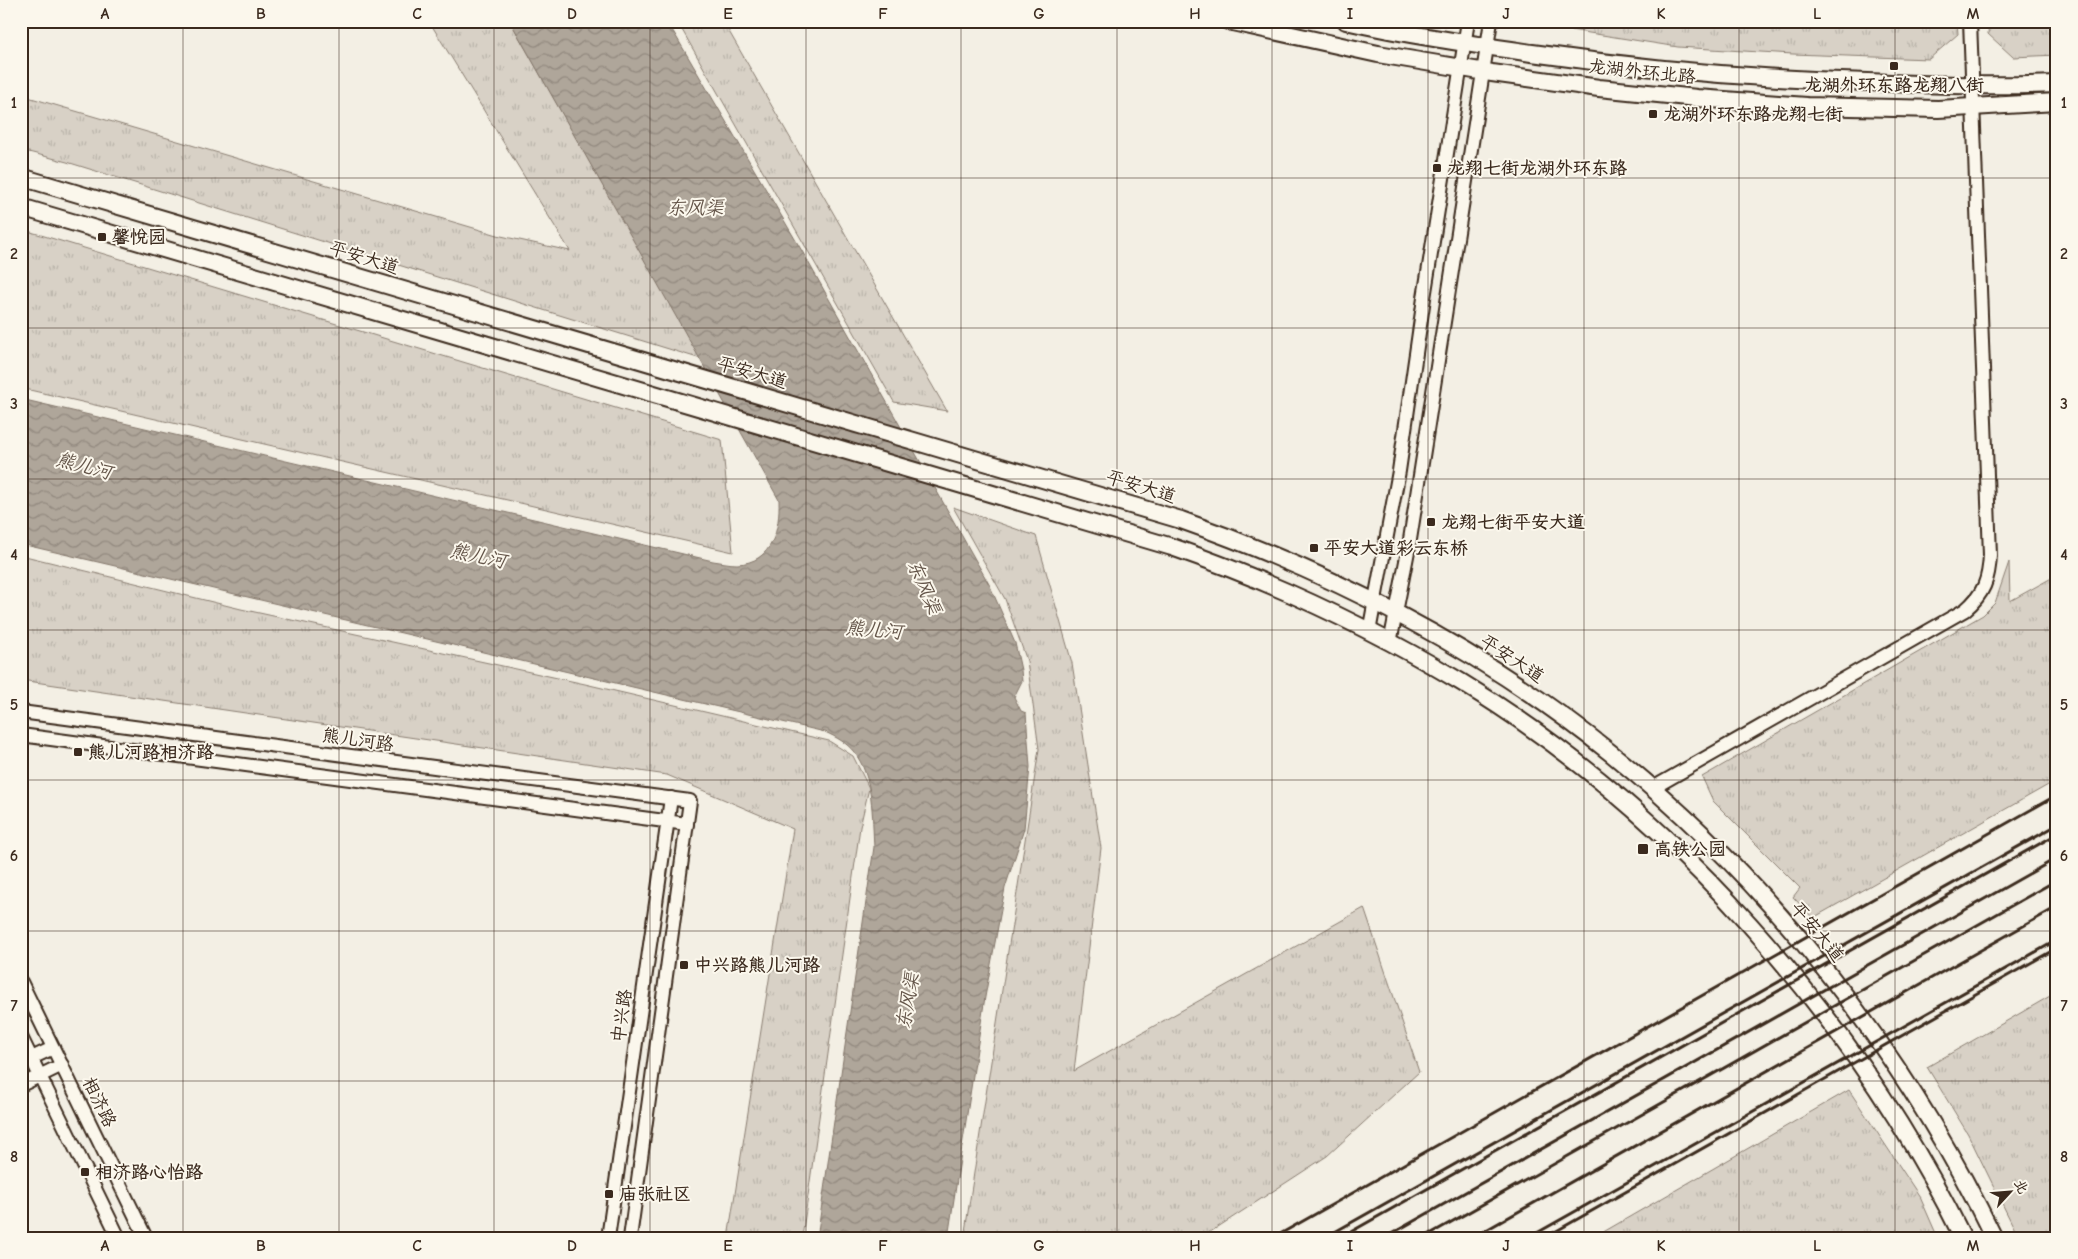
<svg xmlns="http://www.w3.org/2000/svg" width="2078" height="1259" font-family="'Comic Neue','LXGW WenKai TC',sans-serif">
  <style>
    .grass { fill: url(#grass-tufts); stroke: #8a7e72 }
    .water { fill: url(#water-waves); stroke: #817468 }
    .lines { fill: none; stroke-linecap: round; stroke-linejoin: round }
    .minor-casing { stroke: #3b2a1e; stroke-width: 16 }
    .major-casing { stroke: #3b2a1e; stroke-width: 20 }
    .minor { stroke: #fbf7ec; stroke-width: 12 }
    .major { stroke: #fbf7ec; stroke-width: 16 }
    .rail { stroke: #3b2a1e; stroke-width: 3 }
    .grid { fill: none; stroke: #3b2a1e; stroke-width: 1; stroke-opacity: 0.55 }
    .poi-dot { fill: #3b2a1e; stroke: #fbf7ec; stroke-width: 2 }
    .labels { text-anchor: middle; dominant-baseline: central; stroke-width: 4; stroke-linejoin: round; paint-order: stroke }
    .street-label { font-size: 18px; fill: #3b2a1e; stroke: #fbf7ec }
    .poi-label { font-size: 18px; font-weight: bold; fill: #3b2a1e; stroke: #fbf7ec; text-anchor: start }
    .water-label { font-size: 19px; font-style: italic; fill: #645549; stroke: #fbf7ec }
    .neatline { fill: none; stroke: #3b2a1e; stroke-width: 2 }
    .grid-label { font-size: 16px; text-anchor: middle; font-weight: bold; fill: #3b2a1e }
  </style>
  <defs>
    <pattern id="grass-tufts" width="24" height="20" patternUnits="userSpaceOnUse" patternTransform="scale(1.25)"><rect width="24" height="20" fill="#d8d1c6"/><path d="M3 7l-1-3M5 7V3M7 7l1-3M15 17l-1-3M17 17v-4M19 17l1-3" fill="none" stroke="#bab4aa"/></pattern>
    <pattern id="water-waves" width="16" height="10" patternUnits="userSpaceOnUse" patternTransform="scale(1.25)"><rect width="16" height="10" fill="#afa69a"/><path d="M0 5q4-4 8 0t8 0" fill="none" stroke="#90877d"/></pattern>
  </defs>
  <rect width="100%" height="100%" fill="#f3efe4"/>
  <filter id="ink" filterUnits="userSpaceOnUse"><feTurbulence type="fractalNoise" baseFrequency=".02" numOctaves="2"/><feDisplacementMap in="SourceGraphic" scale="10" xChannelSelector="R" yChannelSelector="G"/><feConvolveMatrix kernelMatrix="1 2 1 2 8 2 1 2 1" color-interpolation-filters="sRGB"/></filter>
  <g filter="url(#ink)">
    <g class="grass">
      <polygon points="429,21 510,21 701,359 67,162 21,150 21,95 501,236 570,251"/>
      <polygon points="677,21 723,21 947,411 894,402"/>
      <polygon points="1541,21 1957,21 1958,34 1929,59 1793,54 1678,47 1545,26"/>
      <polygon points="1989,21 2057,21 2057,55 2013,57 1988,34"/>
      <polygon points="21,229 722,440 733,552 21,388"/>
      <polygon points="953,507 1036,536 1072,663 1101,848 1074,1071 1364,908 1419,1072 1327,1156 1201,1238 964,1238 1039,749 1027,661 1005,599"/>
      <polygon points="21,555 241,609 585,684 829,741 853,756 869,788 860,827 802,1238 728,1238 793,829 667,775 21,680"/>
      <polygon points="2009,562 2010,601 2057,575 2057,780 1813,918 1793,897 1800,888 1713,801 1702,777 1983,615 1995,603"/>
      <polygon points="2057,992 2057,1238 2019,1238 1968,1134 1927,1067"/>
      <polygon points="1849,1090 1920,1197 1938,1238 1593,1238"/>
    </g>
    <path class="water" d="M510,21H667L802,251L990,586L1015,643L1021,670L1022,681L1014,697L1021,711L1026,713L1030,767L1024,829L1005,888L985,997L948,1238H817L874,847C872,816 874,777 854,752C847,743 836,737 825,732L21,544V399L713,561C721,562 729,564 737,564C773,563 780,528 779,500Z"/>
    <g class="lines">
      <defs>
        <g id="minor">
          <polyline points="1369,632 1399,471 1424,298 1468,21"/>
          <polyline points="1390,643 1409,546 1491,21"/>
          <polyline points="21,712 690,801 630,1238"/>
          <polyline points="21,735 687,824"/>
          <path d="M1651,789L1965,610C1984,594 1989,579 1990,555L1970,21"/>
          <polyline points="21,982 146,1238"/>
          <polyline points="21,1037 119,1238"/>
          <polyline points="21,1063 53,1048"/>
          <polyline points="21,1085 62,1065"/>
          <polyline points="608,1238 671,798"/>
        </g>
        <g id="major">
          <polyline points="1228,21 1378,54 1492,73 1599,88 1697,98 1807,106 1938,109 2057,102"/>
          <path d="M1346,21C1407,35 1470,44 1532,53C1644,69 1755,79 1868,82C1931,85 1993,87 2057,84"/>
          <path d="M21,177L1181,520C1335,574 1484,651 1612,754C1772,884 1904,1052 1994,1238"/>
          <path d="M21,207L1172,547C1273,582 1369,627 1461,682C1671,809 1855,1018 1963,1238"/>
        </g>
      </defs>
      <use href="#minor" class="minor-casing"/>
      <use href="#major" class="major-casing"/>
      <use href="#minor" class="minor"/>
      <use href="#major" class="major"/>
      <g class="rail">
        <polyline points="1273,1238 2057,795"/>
        <polyline points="1324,1238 2057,825"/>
        <polyline points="1340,1238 2057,834"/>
        <polyline points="1384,1238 2057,858"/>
        <polyline points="1423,1238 2057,880"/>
        <polyline points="1472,1238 2057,907"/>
        <polyline points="1528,1238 2057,940"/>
        <polyline points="1544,1238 2057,948"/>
      </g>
    </g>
  </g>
  <path class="grid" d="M183,21V1238M339,21V1238M494,21V1238M650,21V1238M806,21V1238M961,21V1238M1117,21V1238M1272,21V1238M1428,21V1238M1584,21V1238M1739,21V1238M1895,21V1238M21,178H2057M21,328H2057M21,479H2057M21,630H2057M21,780H2057M21,931H2057M21,1081H2057"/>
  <g class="poi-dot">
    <rect x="1889" y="61" width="10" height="10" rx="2.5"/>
    <rect x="1648" y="109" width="10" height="10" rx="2.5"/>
    <rect x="1432" y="163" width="10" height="10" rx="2.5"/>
    <rect x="97" y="232" width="10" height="10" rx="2.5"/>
    <rect x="1426" y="517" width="10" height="10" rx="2.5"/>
    <rect x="1309" y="543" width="10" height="10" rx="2.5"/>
    <rect x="73" y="747" width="10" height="10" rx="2.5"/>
    <rect x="1637" y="843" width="12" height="12" rx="2.5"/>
    <rect x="679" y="960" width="10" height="10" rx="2.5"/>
    <rect x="80" y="1167" width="10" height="10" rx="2.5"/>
    <rect x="604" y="1189" width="10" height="10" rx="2.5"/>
  </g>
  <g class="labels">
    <g class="street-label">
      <text transform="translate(1642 72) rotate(6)">龙湖外环北路</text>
      <text transform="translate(364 258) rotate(17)">平安大道</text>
      <text transform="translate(752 373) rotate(16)">平安大道</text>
      <text transform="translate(1141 487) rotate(17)">平安大道</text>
      <text transform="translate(1512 659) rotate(33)">平安大道</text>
      <text transform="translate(358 740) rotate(8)">熊儿河路</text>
      <text transform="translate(1817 932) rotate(50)">平安大道</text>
      <text transform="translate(622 1016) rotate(-82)">中兴路</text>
      <text transform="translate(99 1102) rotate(64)">相济路</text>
    </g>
    <g class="poi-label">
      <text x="1894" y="85" text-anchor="middle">龙湖外环东路龙翔八街</text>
      <text x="1663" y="114">龙湖外环东路龙翔七街</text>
      <text x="1447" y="168">龙翔七街龙湖外环东路</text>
      <text x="112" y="237">馨悦园</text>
      <text x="1441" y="522">龙翔七街平安大道</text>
      <text x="1324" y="548">平安大道彩云东桥</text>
      <text x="88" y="752">熊儿河路相济路</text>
      <text x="1654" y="849">高铁公园</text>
      <text x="694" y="965">中兴路熊儿河路</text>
      <text x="95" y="1172">相济路心怡路</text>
      <text x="619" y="1194">庙张社区</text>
    </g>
    <g class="water-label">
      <text x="695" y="208">东风渠</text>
      <text transform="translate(84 466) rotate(15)">熊儿河</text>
      <text transform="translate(478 556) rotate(12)">熊儿河</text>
      <text transform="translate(924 587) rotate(67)">东风渠</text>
      <text transform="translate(874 630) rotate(5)">熊儿河</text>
      <text transform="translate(908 1001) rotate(-80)">东风渠</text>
    </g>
  </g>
  <rect width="2078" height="1259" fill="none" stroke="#fbf7ec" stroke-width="55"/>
  <g transform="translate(2010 1192) rotate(64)" stroke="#fbf7ec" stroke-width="4" paint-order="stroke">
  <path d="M0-4L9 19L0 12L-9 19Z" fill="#3b2a1e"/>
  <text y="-8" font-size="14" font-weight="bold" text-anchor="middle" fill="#3b2a1e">北</text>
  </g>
  <rect x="28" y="28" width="2022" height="1204" class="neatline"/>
  <g class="grid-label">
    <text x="105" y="19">A</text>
    <text x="261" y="19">B</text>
    <text x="417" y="19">C</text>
    <text x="572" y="19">D</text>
    <text x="728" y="19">E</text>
    <text x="883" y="19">F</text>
    <text x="1039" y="19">G</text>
    <text x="1195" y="19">H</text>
    <text x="1350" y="19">I</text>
    <text x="1506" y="19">J</text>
    <text x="1661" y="19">K</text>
    <text x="1817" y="19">L</text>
    <text x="1973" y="19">M</text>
    <text x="14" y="108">1</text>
    <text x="2064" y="108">1</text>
    <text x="14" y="259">2</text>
    <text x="2064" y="259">2</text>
    <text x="14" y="409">3</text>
    <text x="2064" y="409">3</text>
    <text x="14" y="560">4</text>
    <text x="2064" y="560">4</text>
    <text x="14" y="710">5</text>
    <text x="2064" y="710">5</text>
    <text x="14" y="861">6</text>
    <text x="2064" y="861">6</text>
    <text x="14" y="1011">7</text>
    <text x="2064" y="1011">7</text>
    <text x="14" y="1162">8</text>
    <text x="2064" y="1162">8</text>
    <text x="105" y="1251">A</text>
    <text x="261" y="1251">B</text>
    <text x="417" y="1251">C</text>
    <text x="572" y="1251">D</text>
    <text x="728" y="1251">E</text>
    <text x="883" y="1251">F</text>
    <text x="1039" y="1251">G</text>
    <text x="1195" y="1251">H</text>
    <text x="1350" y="1251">I</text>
    <text x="1506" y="1251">J</text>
    <text x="1661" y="1251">K</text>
    <text x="1817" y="1251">L</text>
    <text x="1973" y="1251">M</text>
  </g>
</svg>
